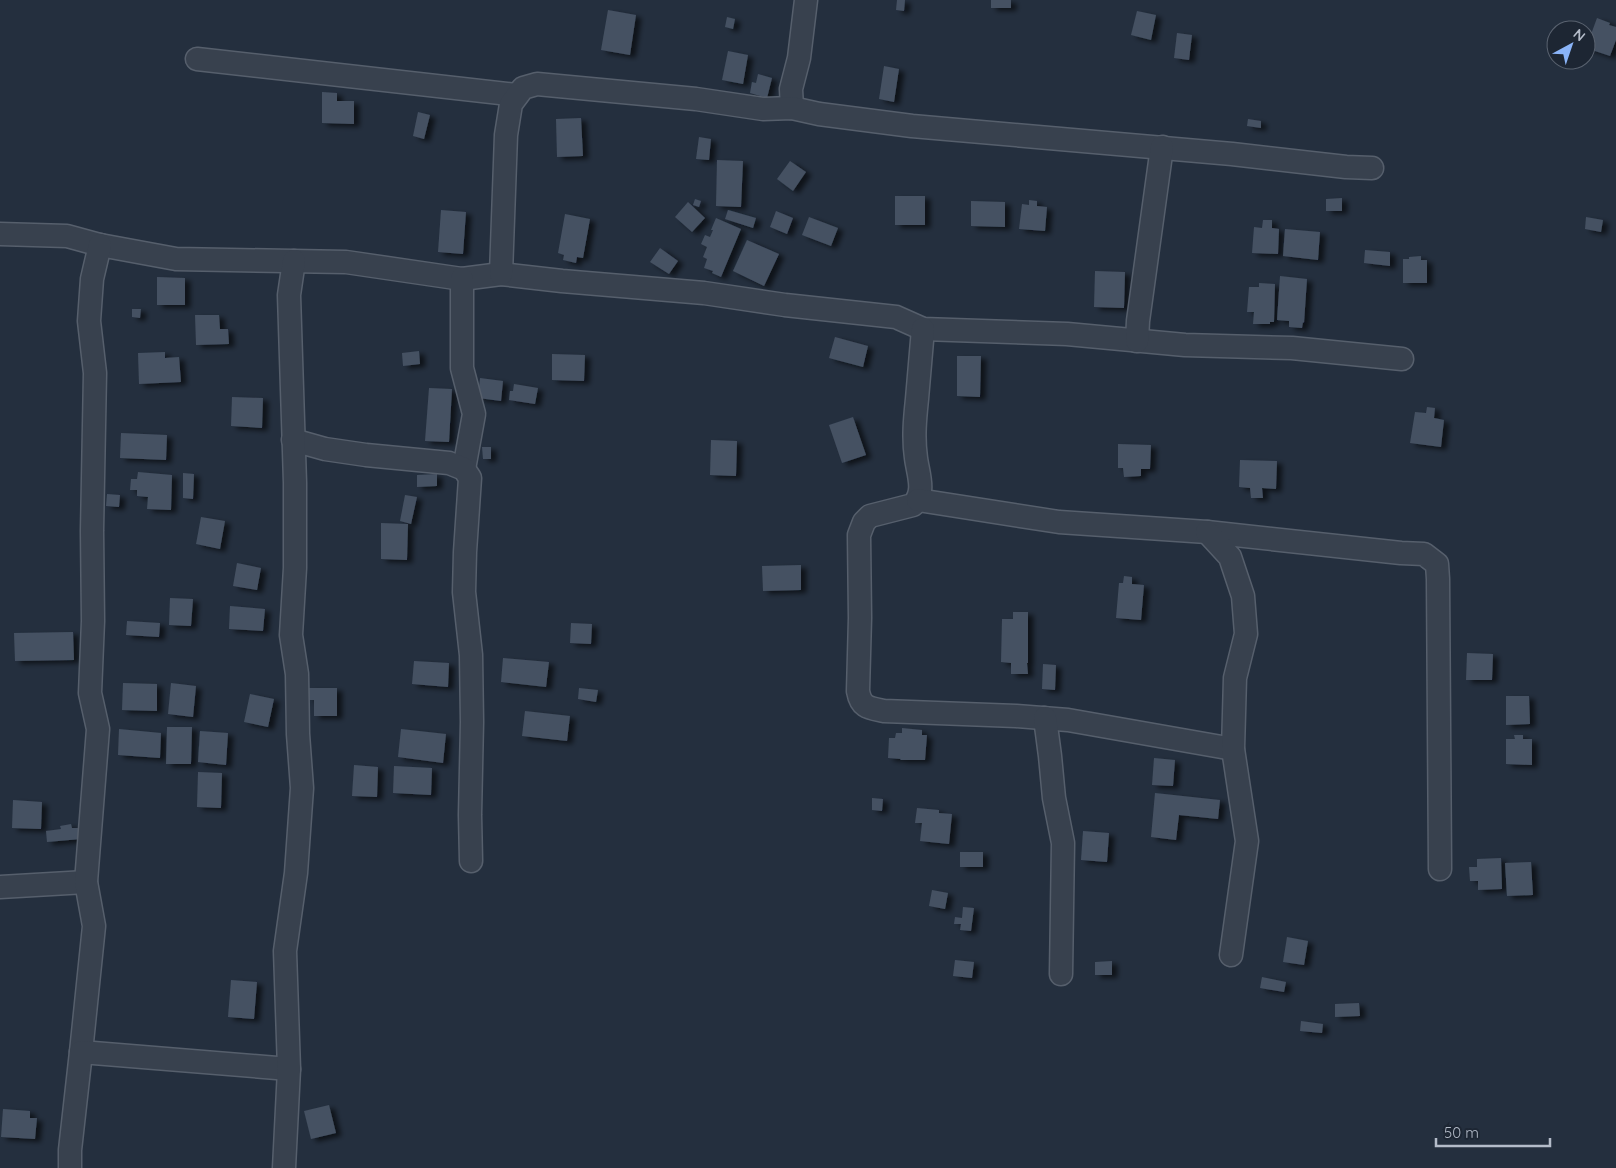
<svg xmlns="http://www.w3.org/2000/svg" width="1616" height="1168" font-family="Quicksand,sans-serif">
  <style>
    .building { fill: #455162; filter: url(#shadow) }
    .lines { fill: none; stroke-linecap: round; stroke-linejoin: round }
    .minor-casing { stroke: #565f6c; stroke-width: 25 }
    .minor { stroke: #38414e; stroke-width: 22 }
  </style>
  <defs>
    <filter id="shadow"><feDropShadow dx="5.5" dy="3" stdDeviation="2.5" flood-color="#0009"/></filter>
  </defs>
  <rect width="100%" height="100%" fill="#242f3e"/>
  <g class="building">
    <polygon points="897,0 905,0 904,11 896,10"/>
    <rect x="991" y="0" width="20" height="8"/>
    <polygon points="608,10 636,15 630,55 601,50"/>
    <polygon points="1137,11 1156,15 1151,40 1131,35"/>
    <polygon points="727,17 735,19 733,29 725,27"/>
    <polygon points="1597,18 1610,23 1609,25 1616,27 1616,40 1610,56 1586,48"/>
    <polygon points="1177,33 1192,35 1189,60 1174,58"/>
    <polygon points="728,51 748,55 743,84 722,80"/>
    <polygon points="884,66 899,69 894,102 879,99"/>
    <polygon points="758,74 772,78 767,98 750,93 752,82 756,83"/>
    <polygon points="322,92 337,93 337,101 354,101 354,124 322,123"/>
    <polygon points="418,112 430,115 424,139 413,136"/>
    <polygon points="581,118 583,156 557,157 556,119"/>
    <polygon points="1248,119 1261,121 1261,128 1247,126"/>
    <polygon points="699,137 711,139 709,160 696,159"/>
    <polygon points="717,160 743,161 741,207 716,206"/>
    <polygon points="790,161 806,172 793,191 777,179"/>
    <rect x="895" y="196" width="30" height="29"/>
    <polygon points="1342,198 1342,211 1326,211 1326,199"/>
    <polygon points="695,199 701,201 699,207 693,205"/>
    <polygon points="1029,200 1037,201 1037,206 1047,207 1045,231 1019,229 1022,204 1029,205"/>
    <polygon points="971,201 1005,202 1005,227 971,226"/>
    <polygon points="688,202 705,218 692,232 675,217"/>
    <polygon points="441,210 466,212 463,254 438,252"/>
    <polygon points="728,210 756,218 753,228 725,219"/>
    <polygon points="776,211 793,218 787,234 770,227"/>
    <polygon points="565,214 590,219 583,258 577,257 576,263 563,260 564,255 558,253"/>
    <polygon points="809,217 838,228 831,246 802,235"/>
    <polygon points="1586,217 1603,220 1601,232 1585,229"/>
    <polygon points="716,218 741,229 721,277 712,273 713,271 704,268 707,259 703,257 707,247 701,244 705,235 710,237 713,230 711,230"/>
    <polygon points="1263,220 1272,220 1272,228 1279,229 1278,254 1252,253 1254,227 1262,228"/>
    <polygon points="1285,229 1320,232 1318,260 1283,256"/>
    <polygon points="747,240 779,254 764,286 733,271"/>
    <polygon points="660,248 678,261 669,274 650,262"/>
    <polygon points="1365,250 1390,252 1390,266 1364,263"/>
    <polygon points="1421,256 1421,260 1427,260 1427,283 1403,283 1403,259 1409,259 1409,257"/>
    <polygon points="1095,271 1125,272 1124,308 1094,307"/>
    <polygon points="1280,276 1307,279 1304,323 1303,322 1302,328 1289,327 1289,321 1277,320"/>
    <polygon points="157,277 185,278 185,305 157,305"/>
    <polygon points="1259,283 1275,284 1274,322 1270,322 1270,324 1253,324 1254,312 1247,312 1249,287 1259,287"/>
    <polygon points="132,309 141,309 140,318 132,317"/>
    <polygon points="195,315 219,315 220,329 228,329 229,344 196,345"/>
    <polygon points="835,337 868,346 863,367 829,358"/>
    <polygon points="419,351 420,364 403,366 402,353"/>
    <polygon points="165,352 165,358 179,357 181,382 139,384 138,353"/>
    <polygon points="552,354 585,355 584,381 552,380"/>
    <polygon points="957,356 981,356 980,397 957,396"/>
    <polygon points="480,378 503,381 501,401 478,398"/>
    <polygon points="514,384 538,388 535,404 509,400 510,391 513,391"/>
    <polygon points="429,388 452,389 449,442 425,441"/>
    <polygon points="232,397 263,398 262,428 231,426"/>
    <polygon points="1427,407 1435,408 1434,418 1444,420 1441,447 1410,443 1415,412 1426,413"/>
    <polygon points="853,417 866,455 842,463 829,425"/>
    <polygon points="121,433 167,435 166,460 120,458"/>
    <polygon points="711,440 737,441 736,476 710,475"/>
    <polygon points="1118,444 1151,445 1150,469 1141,469 1141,476 1124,477 1123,468 1118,468"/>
    <polygon points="482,447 491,447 491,459 483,459"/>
    <polygon points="1240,460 1277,461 1276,489 1262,488 1263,498 1251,498 1250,488 1239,487"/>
    <polygon points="138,472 172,475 171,510 147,509 148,497 137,496 137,490 130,490 131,479 137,479"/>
    <polygon points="183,473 194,474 193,499 183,498"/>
    <polygon points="437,474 437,486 417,487 417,475"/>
    <polygon points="107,494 120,495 119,507 106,506"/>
    <polygon points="405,495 417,497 411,524 400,521"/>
    <polygon points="201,517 225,521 220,549 196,544"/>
    <polygon points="381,523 408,524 407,560 381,559"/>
    <polygon points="237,563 261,568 257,590 233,586"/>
    <polygon points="801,565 801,590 763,591 762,566"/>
    <polygon points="1124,576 1132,577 1132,584 1144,585 1141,620 1116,618 1119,583 1123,583"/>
    <polygon points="170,598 193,599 191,626 169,625"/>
    <polygon points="230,606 265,609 263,631 229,629"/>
    <polygon points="1013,612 1028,612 1028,663 1027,663 1028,674 1011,674 1011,663 1001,662 1002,619 1013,619"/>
    <polygon points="127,621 160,623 159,637 126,635"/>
    <polygon points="571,623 592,624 591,644 570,643"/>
    <polygon points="73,632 74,660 15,661 14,633"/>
    <polygon points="1467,653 1493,654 1492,680 1466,680"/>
    <polygon points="503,658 549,662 546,687 501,682"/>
    <polygon points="414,661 449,663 448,687 412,684"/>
    <polygon points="1043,664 1056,665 1055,690 1042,689"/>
    <polygon points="123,683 157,684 157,711 122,710"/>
    <polygon points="171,683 196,686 193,717 168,714"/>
    <polygon points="309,688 337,688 337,716 314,716 314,700 309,700"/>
    <polygon points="579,688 598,690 596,702 578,699"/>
    <polygon points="250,694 274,699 268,727 244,722"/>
    <polygon points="1506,696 1529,696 1530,724 1506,725"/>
    <polygon points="525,711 570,716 567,741 522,736"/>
    <polygon points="167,727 192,727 191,764 166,764"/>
    <polygon points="902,728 922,730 922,735 927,735 925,760 900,760 901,759 888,758 889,738 895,738 896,733 902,733"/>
    <polygon points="119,729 161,733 160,758 118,755"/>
    <polygon points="401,729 446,734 443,763 398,757"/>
    <polygon points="200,731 228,733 226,765 198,762"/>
    <polygon points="1514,735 1523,735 1523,739 1532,739 1532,765 1506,764 1506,739 1515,739"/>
    <polygon points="1154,758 1175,760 1173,786 1152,785"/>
    <polygon points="354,765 378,767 377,797 352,796"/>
    <polygon points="394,766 432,768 431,795 393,793"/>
    <polygon points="198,772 222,773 221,808 197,807"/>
    <polygon points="1155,793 1220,800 1218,819 1179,815 1176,840 1151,837"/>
    <polygon points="872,798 883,799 882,811 872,810"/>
    <polygon points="13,800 42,802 41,829 12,828"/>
    <polygon points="917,808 939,810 939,813 952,814 949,844 920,841 922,823 915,823"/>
    <polygon points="71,824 72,828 80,828 81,839 47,842 46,831 61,829 60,826"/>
    <polygon points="1083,831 1109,833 1107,862 1081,860"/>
    <rect x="960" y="852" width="23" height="15"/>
    <polygon points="1501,858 1502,889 1478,890 1478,881 1470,881 1469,867 1477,867 1477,859"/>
    <polygon points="1531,862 1533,895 1507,896 1505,863"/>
    <polygon points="932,890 948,893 945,909 929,906"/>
    <polygon points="963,907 974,908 971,931 960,930 961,924 954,924 955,917 962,918"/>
    <polygon points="1287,937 1308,941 1304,965 1283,962"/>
    <polygon points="955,960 974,962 972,978 953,976"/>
    <polygon points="1112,961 1112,975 1095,975 1095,962"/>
    <polygon points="1262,977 1286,982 1284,992 1260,988"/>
    <polygon points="231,980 257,982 254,1019 228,1017"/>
    <polygon points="1359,1003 1360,1016 1335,1017 1335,1004"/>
    <polygon points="1301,1021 1323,1024 1322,1033 1300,1031"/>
    <polygon points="329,1105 336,1133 311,1139 304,1111"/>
    <polygon points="3,1109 30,1111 30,1118 37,1118 35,1139 1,1137"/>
  </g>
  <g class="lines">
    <defs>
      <g id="minor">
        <polyline points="197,59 517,95"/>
        <polyline points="792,108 791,89 799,58 806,0"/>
        <polyline points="0,234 67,236 100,245 176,259 346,262 462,279 501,274 562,281 704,293 785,305 896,317 923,329 1067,334 1185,345 1292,348 1402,359"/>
        <polyline points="501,274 506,135 511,104 523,88 537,84 696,99 763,109 792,108 819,114 912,126 1232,154 1346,167 1372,168"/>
        <polyline points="462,279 462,368 474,414 464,469"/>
        <path d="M923,329C921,352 919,376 917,399C915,418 913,438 916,458C918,474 926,492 913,505L870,516L864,522L859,535L860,618L858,691C861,708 869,708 884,711L1016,716L1068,720L1233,749"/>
        <polyline points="1137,341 1138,321 1162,147"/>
        <polyline points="293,440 325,449 366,455 449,463 464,469 470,478 465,552 464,592 471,655 472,722 470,815 471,861"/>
        <polyline points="918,500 1059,522 1207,532 1401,553 1424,554 1437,564 1438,579 1440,869"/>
        <polyline points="1207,532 1230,557 1243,596 1246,634 1235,678 1233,749 1247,841 1231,955"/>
        <polyline points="1045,718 1050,756 1054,798 1063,843 1061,974"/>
        <polyline points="0,887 86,882"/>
        <polyline points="81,1052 94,926 86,882 98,729 90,693 93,621 92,531 95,373 89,321 92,279 100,245"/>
        <polyline points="70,1168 70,1150 81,1052 289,1069"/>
        <polyline points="284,1168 289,1069 285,951 296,873 302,788 298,734 297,674 291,635 295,568 295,483 289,295 294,261"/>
      </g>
    </defs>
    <use href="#minor" class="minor-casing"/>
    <use href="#minor" class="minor"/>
  </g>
  <g transform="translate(1571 45) rotate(40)"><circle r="24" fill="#1d2633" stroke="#59626f"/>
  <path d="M0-4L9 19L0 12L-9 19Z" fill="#8ab4f8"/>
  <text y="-8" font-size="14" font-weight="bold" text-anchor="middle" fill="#b4bcc9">N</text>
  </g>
  <path d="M1436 1138v8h114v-8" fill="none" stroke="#b4bcc9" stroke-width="2.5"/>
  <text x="1444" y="1138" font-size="15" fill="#b4bcc9" stroke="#1d2633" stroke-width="4" paint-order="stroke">50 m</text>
</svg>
